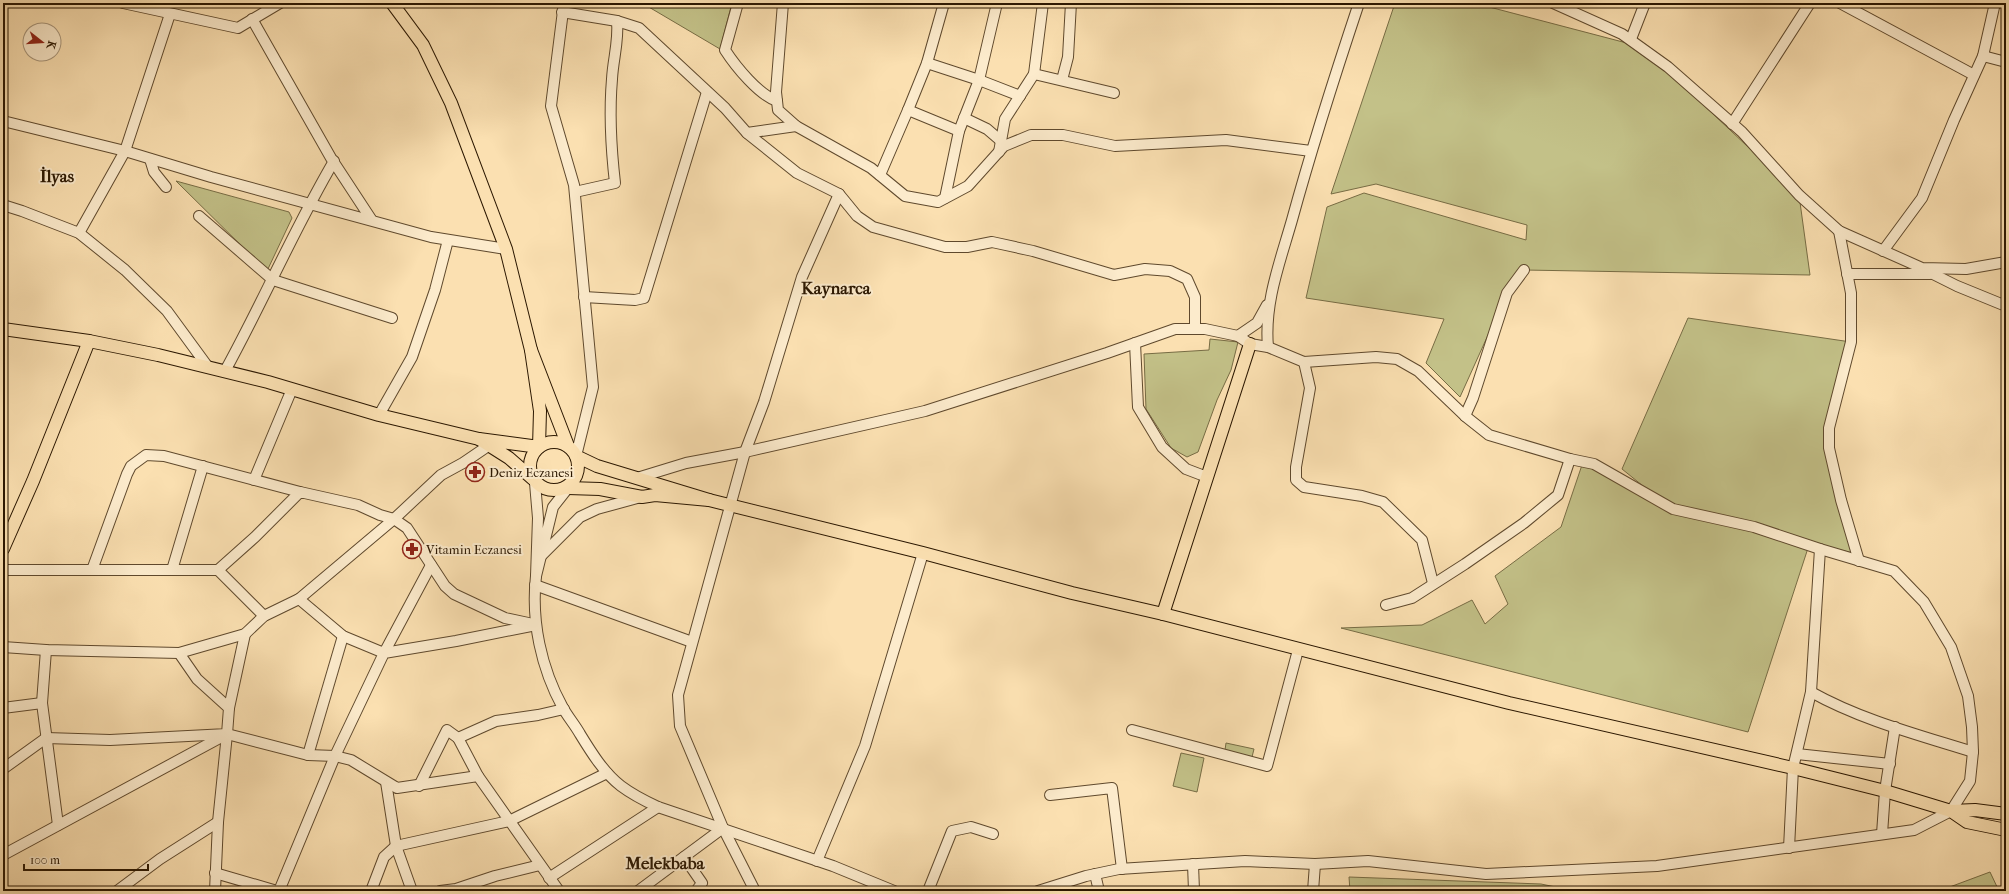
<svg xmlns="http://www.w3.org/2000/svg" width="2009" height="894" font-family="'IM FELL French Canon',serif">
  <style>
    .green { fill: #c3c188; stroke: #776c44 }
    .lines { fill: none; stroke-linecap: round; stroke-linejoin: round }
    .minor-casing { stroke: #5f492d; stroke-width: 12 }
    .major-casing { stroke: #2b1701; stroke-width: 14 }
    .minor { stroke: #fcebcc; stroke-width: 10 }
    .major { stroke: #fbe0b1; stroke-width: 12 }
    .labels { text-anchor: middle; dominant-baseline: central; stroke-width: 4; stroke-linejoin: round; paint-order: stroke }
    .poi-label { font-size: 13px; fill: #2b1701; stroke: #fcebcc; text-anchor: start }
    .district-label { font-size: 17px; font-weight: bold; fill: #2b1701; stroke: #fcebcc }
  </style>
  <rect width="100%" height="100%" fill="#fbe0b1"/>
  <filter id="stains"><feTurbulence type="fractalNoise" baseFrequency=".005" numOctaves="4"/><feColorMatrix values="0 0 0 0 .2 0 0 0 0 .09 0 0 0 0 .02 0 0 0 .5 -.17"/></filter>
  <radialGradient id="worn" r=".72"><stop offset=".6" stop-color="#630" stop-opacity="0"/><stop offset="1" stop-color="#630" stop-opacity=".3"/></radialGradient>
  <g class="green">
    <polygon points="642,3 732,3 720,49"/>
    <polygon points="1395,3 1474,3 1642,47 1799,195 1810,275 1524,270 1507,293 1460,397 1426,363 1444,319 1306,298 1327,207 1364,193 1526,240 1527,225 1376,184 1331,194"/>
    <polygon points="176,181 289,212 292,218 267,271"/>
    <polygon points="1688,318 1851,342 1829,448 1857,554 1698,515 1809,545 1748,732 1341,628 1422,625 1472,600 1485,624 1508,604 1495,576 1561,527 1583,462 1669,507 1622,469"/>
    <polygon points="1210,339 1238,342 1231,370 1217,400 1198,452 1187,457 1171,448 1146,409 1144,354 1209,350"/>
    <polygon points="1226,743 1254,749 1252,757 1225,750"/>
    <polygon points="1181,753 1204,758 1197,792 1173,786"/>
    <polygon points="1990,872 1999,891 1939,891"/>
    <polygon points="1349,877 1541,884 1575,891 1350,891"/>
  </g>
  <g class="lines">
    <defs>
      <g id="minor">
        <polyline points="123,3 238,28 280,3"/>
        <polyline points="564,3 551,106 574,185 593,387 576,456"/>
        <path d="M738,3L725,50C736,67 759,95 777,101"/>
        <polyline points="783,3 776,92 778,110 796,126 871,168 905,196 938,202 968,186 1004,146 1031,135 1063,135 1115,146 1226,140 1311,151"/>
        <polyline points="1553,3 1622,34 1668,67 1742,132 1799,195 1839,231 1922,268 1966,269 2006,262"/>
        <polyline points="1840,3 1974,75"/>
        <polyline points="1995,3 1983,56 2006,62"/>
        <polyline points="562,12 617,21 639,28 725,108 747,133 796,126"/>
        <polyline points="252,19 331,158 371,219"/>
        <polyline points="1631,39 1645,3"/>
        <polyline points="927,63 979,80 1020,96"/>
        <polyline points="1034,74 1114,93"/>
        <polyline points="1062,80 1068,57 1071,3"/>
        <polyline points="908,110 927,63 944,3"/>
        <polyline points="964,118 987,129 1001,141"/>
        <polyline points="3,121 125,151 211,177 431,237 506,249"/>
        <polyline points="1732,124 1810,3"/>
        <polyline points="747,133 797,173 839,194 857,216 873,227 945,247 967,247 992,242 1033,251 1114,275 1145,269 1170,271 1187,279 1195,297 1195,329"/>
        <polyline points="999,152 1005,119 1034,74 1043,3"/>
        <polyline points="150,159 154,172 166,187"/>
        <polyline points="880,175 908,110 959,131"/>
        <path d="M575,192L615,183C611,148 609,114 612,79C613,59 619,41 617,21"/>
        <polyline points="945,198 959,131 979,80 997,3"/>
        <polyline points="3,205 22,211 79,233 125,270 167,311 208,367"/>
        <polyline points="199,216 273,280 392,318"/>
        <polyline points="1839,231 1851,293 1851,342 1829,428 1829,448 1841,500 1859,561"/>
        <polyline points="79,233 125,151 170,14"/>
        <polyline points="1883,251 1922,198 1954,120 1983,56"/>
        <polyline points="1923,269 1957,286 2006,306"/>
        <polyline points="1847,274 1930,274"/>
        <polyline points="584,297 635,300 644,298 707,92"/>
        <polyline points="1238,336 1257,323 1267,305"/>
        <polyline points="1135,343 1138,407 1162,447 1186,469 1207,477"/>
        <path d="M1268,347C1264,303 1280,262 1292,220C1312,147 1335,75 1359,3"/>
        <polyline points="1304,362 1310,388 1296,467 1296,480 1304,487 1362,496 1383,502 1422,540 1433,583"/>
        <path d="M225,371C263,302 294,229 334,161"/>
        <polyline points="379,415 412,357 435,290 448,240"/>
        <polyline points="1465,416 1473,398 1507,293 1524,270"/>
        <polyline points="637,478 686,463 745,452 925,411 1107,353 1175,329 1205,329 1238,336 1250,344 1268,347 1304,362 1376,357 1397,359 1418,371 1465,416 1489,435 1570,459 1594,464 1673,509 1754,527 1820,549 1894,571 1924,602 1951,647 1968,696 1972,727 1973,752 1970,781 1951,811 1914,830 1657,866 1486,874 1368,861 1315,864 1245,861 1119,869 1086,876 1038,891"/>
        <polyline points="254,480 292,389"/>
        <polyline points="535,483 538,518 536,576 553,507 568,488"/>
        <polyline points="542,555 580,517 597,509 641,497"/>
        <polyline points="431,565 384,653 343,636 299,599 394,519 441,475 463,463 488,446"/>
        <polyline points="3,570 218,570 264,616"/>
        <polyline points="92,570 127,474 131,466 146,455 164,456 300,492"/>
        <polyline points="172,570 203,466"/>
        <polyline points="218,570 255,537 300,492 358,505 380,515 394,519 407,528 445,586 454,594 505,618 533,624"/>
        <path d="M536,576C531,621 541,668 563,708C568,717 575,725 580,734C591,752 604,773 621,786C633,795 645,801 658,807L833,866L894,891"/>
        <polyline points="535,585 692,642"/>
        <polyline points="1386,605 1412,598 1465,564 1524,523 1558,495 1570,459"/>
        <polyline points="3,647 46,650 179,653 245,634 264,616 299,599"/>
        <polyline points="46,650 42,703 58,825"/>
        <path d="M1811,692C1861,720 1919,735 1973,752"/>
        <polyline points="3,708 42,703"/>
        <polyline points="229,708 245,634"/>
        <polyline points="1132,730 1267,766 1298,650"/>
        <polyline points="1797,754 1890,764"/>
        <polyline points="308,755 343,636"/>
        <polyline points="3,769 46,738 110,740 227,734 229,708 197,679 179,653"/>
        <polyline points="478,776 458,738 496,721 538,715 564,709"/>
        <polyline points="386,782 396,846 412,891"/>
        <polyline points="419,786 447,730 458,738"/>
        <polyline points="1050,795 1112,788 1122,869"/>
        <polyline points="1882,834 1885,791 1895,727"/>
        <polyline points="1789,848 1793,768 1811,692 1820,549"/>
        <polyline points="3,855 227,734 308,755 335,756 351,760 397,788 478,776 559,891"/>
        <polyline points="684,857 702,883 696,891"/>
        <polyline points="817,861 865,746 923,553"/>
        <polyline points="1193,864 1194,891"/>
        <polyline points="215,873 277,891"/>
        <polyline points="1095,874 1099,891"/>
        <polyline points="549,878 658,807"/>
        <polyline points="117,891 160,859 218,822"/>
        <polyline points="215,891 218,822 227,734"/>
        <polyline points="279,891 335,756 384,653 456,641 536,625"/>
        <polyline points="371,891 384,857 396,846 509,821 607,773"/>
        <polyline points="440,891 456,889 495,876 540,865"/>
        <polyline points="638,891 723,828"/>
        <polyline points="755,891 723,828 680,726 678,695 745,452 764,402 802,277 839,194"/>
        <polyline points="928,891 952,831 971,827 993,834"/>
        <polyline points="1313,891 1315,864"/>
      </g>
      <g id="major">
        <polyline points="392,3 423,45 451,103 506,249 531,350"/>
        <polyline points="3,329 89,341 158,355 268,382 379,415 479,439"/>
        <circle cx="554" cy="466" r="24"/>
        <polyline points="533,479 509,458 479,439 539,447 540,411 531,350 568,446"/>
        <polyline points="568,488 600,489 642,497 655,495 709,500 597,466 576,456"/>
        <polyline points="709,500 923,553 1072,593 1163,614 1509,703 1793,768 1885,791 1951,811 1967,822 2006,830"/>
        <polyline points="3,549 33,481 89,341"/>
        <polyline points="1163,614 1250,344"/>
        <polyline points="1951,811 1975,810 2006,814"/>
      </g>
    </defs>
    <use href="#minor" class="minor-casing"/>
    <use href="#major" class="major-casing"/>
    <use href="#minor" class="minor"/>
    <use href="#major" class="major"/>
  </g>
  <defs>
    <symbol id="pharmacy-ring" viewBox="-11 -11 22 22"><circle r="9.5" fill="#fcebcc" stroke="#8f2418" stroke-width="1.5"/><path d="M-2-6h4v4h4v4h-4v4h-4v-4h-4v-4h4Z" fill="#8f2418"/></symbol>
  </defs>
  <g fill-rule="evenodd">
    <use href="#pharmacy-ring" x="464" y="461" width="22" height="22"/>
    <use href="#pharmacy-ring" x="401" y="538" width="22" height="22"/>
  </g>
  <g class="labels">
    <g class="poi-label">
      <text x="489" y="472">Deniz Eczanesi</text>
      <text x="426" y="549">Vitamin Eczanesi</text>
    </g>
    <g class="district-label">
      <text x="57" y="176">İlyas</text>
      <text x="836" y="288">Kaynarca</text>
      <text x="665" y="863">Melekbaba</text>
    </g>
  </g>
  <rect width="2009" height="894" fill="none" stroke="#fbe0b1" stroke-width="16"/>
  <rect x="4" y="4" width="2001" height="886" fill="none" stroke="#2b1701" stroke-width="2"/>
  <rect x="8" y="8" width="1993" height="878" fill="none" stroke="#2b1701"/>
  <g transform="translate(42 42) rotate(107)"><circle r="19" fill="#fcebcc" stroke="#a8967b"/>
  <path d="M0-3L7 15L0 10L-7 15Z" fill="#8f2418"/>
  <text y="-6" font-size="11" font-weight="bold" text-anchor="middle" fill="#2b1701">K</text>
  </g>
  <path d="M24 864v6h124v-6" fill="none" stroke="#2b1701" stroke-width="2"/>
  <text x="30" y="864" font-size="12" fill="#2b1701" stroke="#fcebcc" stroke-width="3" paint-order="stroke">100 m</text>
  <rect width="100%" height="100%" filter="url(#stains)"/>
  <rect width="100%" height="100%" fill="url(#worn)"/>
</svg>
